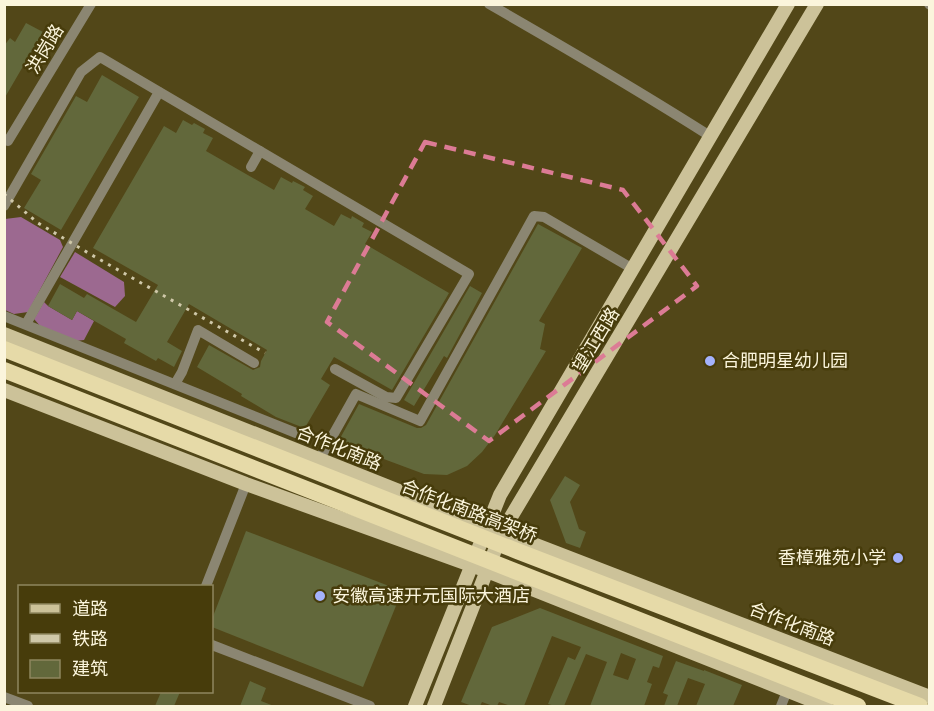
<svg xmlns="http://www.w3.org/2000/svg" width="934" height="711" font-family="Rubik,'Noto Sans SC',sans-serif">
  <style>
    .forest { fill: #9c6990 }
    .building { fill: #62683b; fill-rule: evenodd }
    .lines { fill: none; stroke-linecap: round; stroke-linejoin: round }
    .minor { stroke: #8b8672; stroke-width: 10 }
    .major { stroke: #ccc299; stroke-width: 14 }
    .rail { stroke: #cfc8a9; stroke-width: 3; stroke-dasharray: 3 6; stroke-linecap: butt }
    .highway-bridge { stroke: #e6daa8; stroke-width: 16 }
    .marked { fill: none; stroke: #dc7b95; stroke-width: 4.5; stroke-dasharray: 12 8; stroke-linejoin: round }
    .poi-dot { fill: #a4b2fc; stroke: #473c0b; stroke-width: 2 }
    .labels { text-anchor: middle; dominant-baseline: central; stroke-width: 5; stroke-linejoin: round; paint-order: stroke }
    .street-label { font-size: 18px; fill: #fbf5dc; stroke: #473c0b }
    .poi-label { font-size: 18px; fill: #fbf5dc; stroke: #473c0b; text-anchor: start }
  </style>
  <rect width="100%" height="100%" fill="#524718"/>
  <g class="forest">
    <polygon points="21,217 60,240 63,247 28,312 14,314 5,310 5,219"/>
    <polygon points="75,252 124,282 125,296 115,307 60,277"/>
    <polygon points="44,302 48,306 72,320 77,311 94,321 84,340 75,341 41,327 34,319"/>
  </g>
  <g class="building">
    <polygon points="26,23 43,32 4,99 4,46 10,38 15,42"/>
    <polygon points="102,75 139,97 61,230 24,208 41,180 31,174 76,96 87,102"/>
    <polygon points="183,120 192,125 194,123 205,129 203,133 213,138 206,151 274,190 281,177 292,183 293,181 305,187 303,190 313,196 305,209 334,226 341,214 351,219 352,216 364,223 362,227 372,232 365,244 449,293 392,390 334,357 321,379 330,385 303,431 299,426 276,417 241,396 242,394 197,367 209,345 253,370 260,367 261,361 267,350 189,304 167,342 182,351 174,367 158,358 156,361 124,343 126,339 77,311 72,320 48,306 60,284 84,298 87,294 136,322 158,285 93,248 164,126 176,133"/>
    <polygon points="538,224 582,248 539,321 545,324 540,349 546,351 495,435 482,452 467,466 447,475 424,474 338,442 359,404 417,428 421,428 426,425"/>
    <polygon points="470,286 482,293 447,358 444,356 414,406 404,400"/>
    <polygon points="565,476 580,485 570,502 579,529 586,532 580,548 566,543 550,500"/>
    <polygon points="246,531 402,591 363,687 212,627 212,619"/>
    <path d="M540,608L663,656L659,668L653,666L647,682L652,684L644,706H590L607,662L586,654L564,706H555L548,704L568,657L575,660L581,647L552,636L524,706H511L499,702L497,706H493L482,702L480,706H472L461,702L492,627ZM621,653L636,659L628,680L613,675Z"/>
    <polygon points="676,661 704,671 704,670 742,685 733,706 696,706 705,684 688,678 677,706 664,706 668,695 663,693"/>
    <polygon points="250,681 266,688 261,701 274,706 240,706"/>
    <polygon points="161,692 180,692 174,706 155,706"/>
  </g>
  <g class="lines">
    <g class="minor">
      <path d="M489,4C564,47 638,90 710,136"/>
      <polyline points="929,4 930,5"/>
      <polyline points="8,141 91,4"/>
      <polyline points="251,167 260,151"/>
      <polyline points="4,206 81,72 100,57 469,274 396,398 386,397 335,369"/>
      <polyline points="4,316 296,433"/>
      <polyline points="26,324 159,92"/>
      <polyline points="175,384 182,372 198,330 254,363"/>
      <polyline points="319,460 356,394 420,421 534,216 544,217 633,269"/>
      <polyline points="206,586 246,484"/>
      <polyline points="212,645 370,706"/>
      <polyline points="4,697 28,706"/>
      <polyline points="781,706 787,691"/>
    </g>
    <g class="major">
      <polyline points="4,334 502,532 930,697"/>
      <polyline points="4,390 246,484 487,571 826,706"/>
      <polyline points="415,706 500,495 788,4"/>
      <polyline points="434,706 502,532 817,4"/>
    </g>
    <polyline class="rail" points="4,194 38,223 90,254 265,353"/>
    <g class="highway-bridge">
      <polyline points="4,349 517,551 920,706"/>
      <polyline points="4,370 858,706"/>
    </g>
  </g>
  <path class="marked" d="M425,142L623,190L697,286L489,441L327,322Z"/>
  <g class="poi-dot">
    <circle cx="710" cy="361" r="6"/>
    <circle cx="898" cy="558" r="6"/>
    <circle cx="320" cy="596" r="6"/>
  </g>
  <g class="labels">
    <g class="street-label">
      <text transform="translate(45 49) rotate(-59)">洪岗路</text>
      <text transform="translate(596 340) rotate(-59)">望江西路</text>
      <text transform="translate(339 448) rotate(22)">合作化南路</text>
      <text transform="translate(469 511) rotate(21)">合作化南路高架桥</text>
      <text transform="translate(792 624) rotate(21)">合作化南路</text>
    </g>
    <g class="poi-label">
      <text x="722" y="361">合肥明星幼儿园</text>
      <text x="886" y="558" text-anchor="end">香樟雅苑小学</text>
      <text x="332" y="596">安徽高速开元国际大酒店</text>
    </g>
  </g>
  <rect width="934" height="711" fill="none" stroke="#fbf5dc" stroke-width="12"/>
  <rect x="18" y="585" width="195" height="108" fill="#473c0b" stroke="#8f865f" stroke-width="1.5"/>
  <rect x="30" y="604" width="30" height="9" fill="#ccc299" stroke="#8f865f" stroke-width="1.5"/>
  <text x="72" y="615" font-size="18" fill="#fbf5dc">道路</text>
  <rect x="30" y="634" width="30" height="9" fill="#cfc8a9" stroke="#8f865f" stroke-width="1.5"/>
  <text x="72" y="645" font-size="18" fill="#fbf5dc">铁路</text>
  <rect x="30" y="660" width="30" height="18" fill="#62683b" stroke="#8f865f" stroke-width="1.5"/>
  <text x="72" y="675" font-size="18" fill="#fbf5dc">建筑</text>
</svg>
